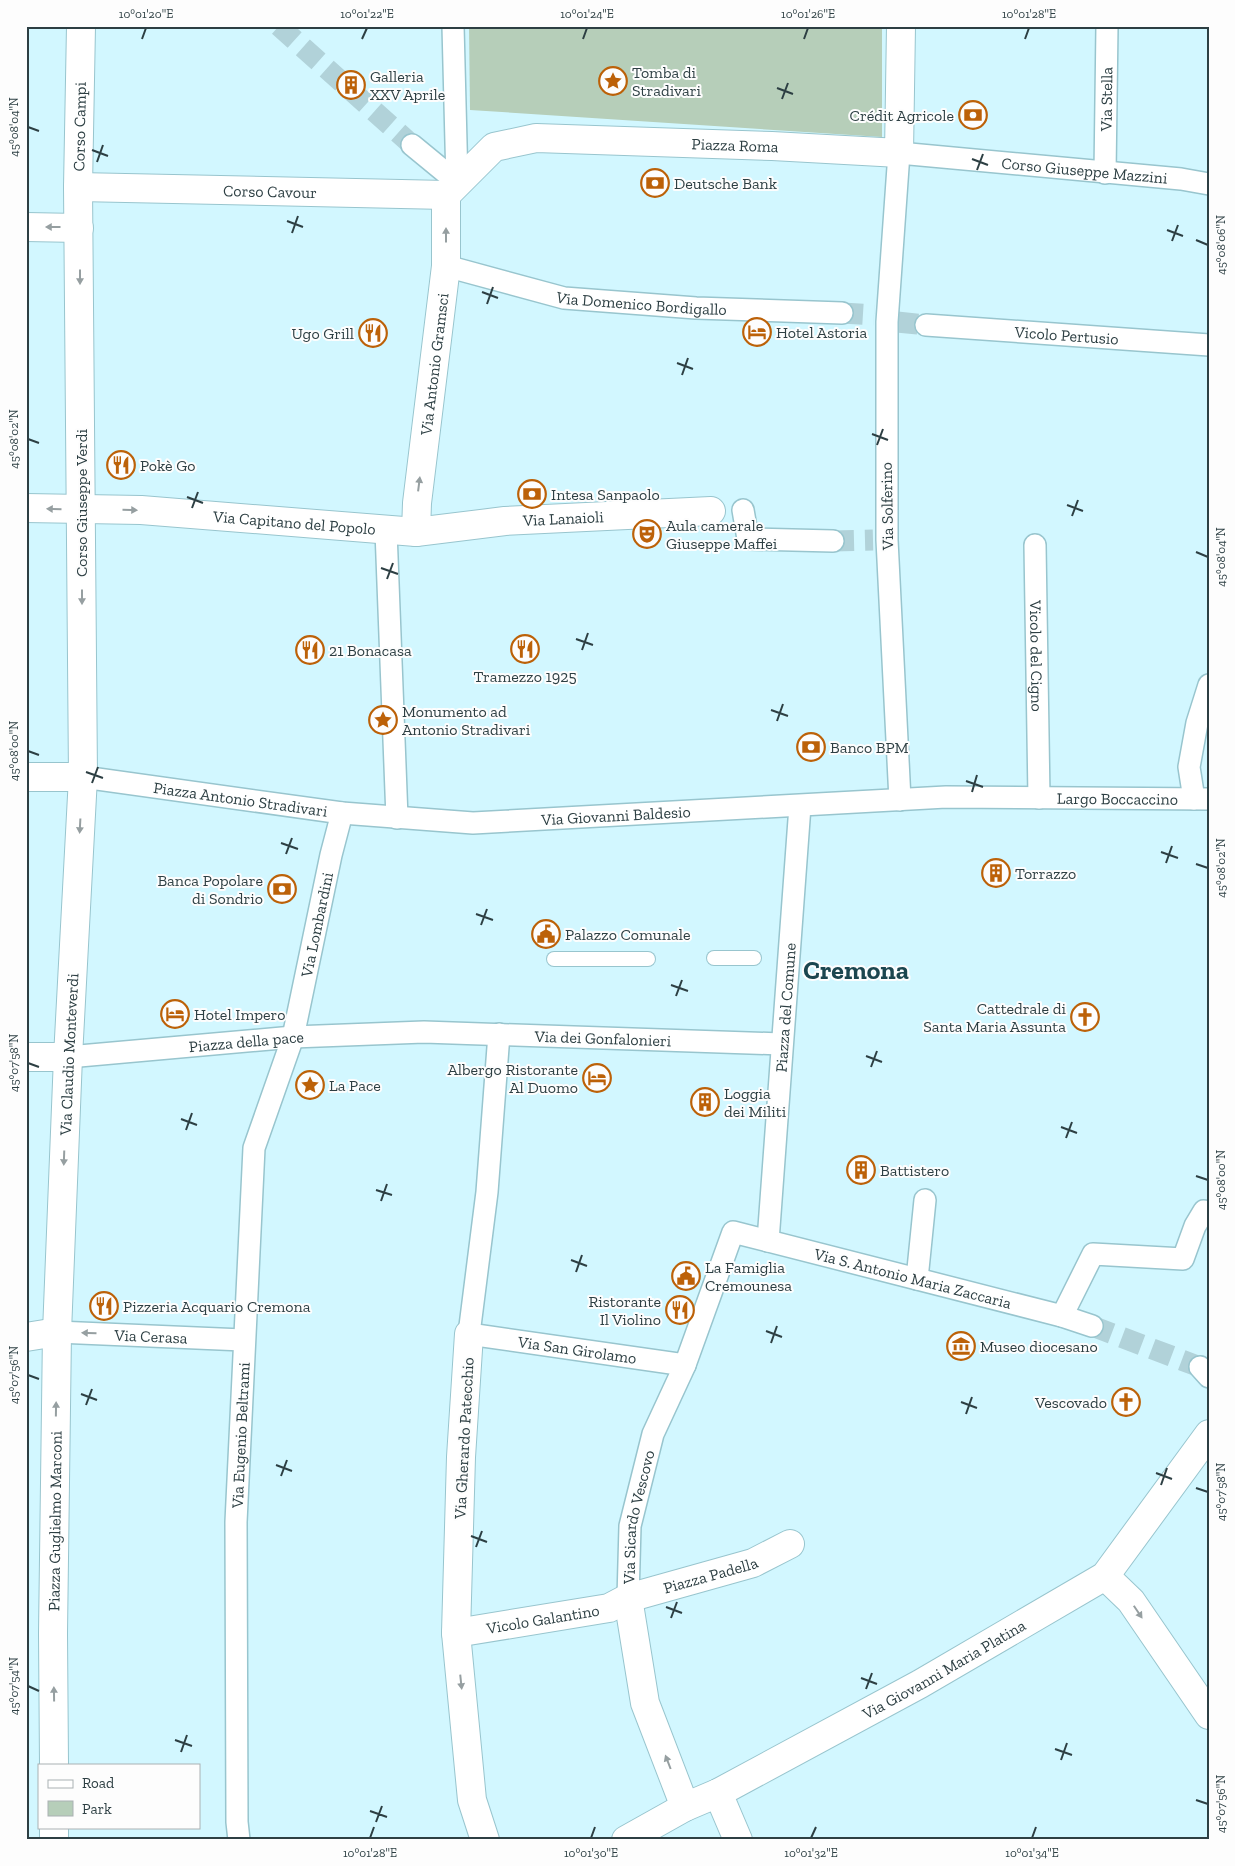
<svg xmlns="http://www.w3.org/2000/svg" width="1235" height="1866" font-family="'Zilla Slab',serif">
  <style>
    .green { fill: #b6ceb9 }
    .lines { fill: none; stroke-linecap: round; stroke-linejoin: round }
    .pedestrian-tunnel { stroke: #b1d2d9; stroke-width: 21; stroke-dasharray: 21 11; stroke-linecap: butt }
    .service-casing { stroke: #98c5ce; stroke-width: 16 }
    .pedestrian-casing { stroke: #98c5ce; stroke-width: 24 }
    .minor-casing { stroke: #98c5ce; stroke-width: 30 }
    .service { stroke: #fff; stroke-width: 14 }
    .pedestrian { stroke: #fff; stroke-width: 21 }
    .minor { stroke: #fff; stroke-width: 28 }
    .oneway { fill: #969fa1 }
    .ticks { fill: none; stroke: #2d3f43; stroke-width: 2 }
    .labels { text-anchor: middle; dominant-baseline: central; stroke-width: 4; stroke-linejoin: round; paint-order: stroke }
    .poi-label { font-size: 16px; fill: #2d3f43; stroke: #fdfdfd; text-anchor: start }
    .street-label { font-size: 16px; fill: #2d3f43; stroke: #fdfdfd }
    .town-label { font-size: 26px; font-weight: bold; fill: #1b464f; stroke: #fdfdfd }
    .neatline { fill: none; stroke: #2d3f43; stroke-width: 2 }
    .ticks-label { font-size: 12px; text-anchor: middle; fill: #2d3f43 }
  </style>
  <rect width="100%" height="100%" fill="#d2f7ff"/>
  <polygon class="green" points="469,26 882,26 882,137 470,110"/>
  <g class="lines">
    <g class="pedestrian-tunnel">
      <polyline points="279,26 412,145"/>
      <polyline points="842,313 874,315"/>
      <polyline points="897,322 926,325"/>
      <polyline points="833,541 873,540"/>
      <polyline points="1092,1326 1200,1367"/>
    </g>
    <defs>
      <g id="service">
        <polyline points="714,958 754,958"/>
        <polyline points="554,959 648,959"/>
      </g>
      <g id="pedestrian">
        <polyline points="453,26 457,182"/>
        <polyline points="412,145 457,182"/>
        <path id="s1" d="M1105,173L1107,26"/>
        <path id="s2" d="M446,266L564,298L696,308L842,313"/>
        <path id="s3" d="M926,325L1209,345"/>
        <polyline points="743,510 748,539 833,541"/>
        <polyline points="386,531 397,818"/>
        <path id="s4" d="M1035,545L1039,798"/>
        <path id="s5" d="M83,777L342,813L473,823L946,797L1209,799"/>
        <polyline points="1194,799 1189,767 1197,723 1209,685"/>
        <path id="s6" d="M900,800L887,540V322L899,153L1181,179L1209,184"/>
        <path id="s7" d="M499,1034L487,1192L469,1334L685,1365"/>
        <path id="s8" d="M68,1057L293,1037L424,1032L781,1044"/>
        <path id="s9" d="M768,1241L800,806"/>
        <polyline points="917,1279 925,1200"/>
        <polyline points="1062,1316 1093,1254 1183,1259 1195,1226 1204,1211 1209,1212"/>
        <path id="s10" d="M57,1332L243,1340"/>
        <polyline points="1200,1367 1209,1377"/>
        <path id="s11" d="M628,1598L630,1526L653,1434L685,1365L733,1232L1062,1316L1092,1326"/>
        <path id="s12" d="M239,1840L237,1822L236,1522L254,1148L293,1037L331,855L342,813"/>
      </g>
      <g id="minor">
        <path id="s13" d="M78,187L446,195L494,147L536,138L772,146L899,153L901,26"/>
        <polyline points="26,227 79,228"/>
        <path id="s14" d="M26,508L141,510L416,532L505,521L711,511"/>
        <path id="s15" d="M416,532L417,503L446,266V195"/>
        <polyline points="26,777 83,777"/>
        <polyline points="26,1057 68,1057"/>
        <polyline points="469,1334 461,1457 456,1633 472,1800 485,1840"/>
        <polyline points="26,1337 57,1332"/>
        <polyline points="1105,1576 1131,1601 1209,1715"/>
        <polyline points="628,1598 645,1703 685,1807"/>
        <path id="s16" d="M456,1633L609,1608L628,1598L753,1563L790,1544"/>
        <path id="s17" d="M54,1765L53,1634L57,1332L68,1057L83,777L78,187L81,26"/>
        <polyline points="718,1793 738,1840"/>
        <polyline points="54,1840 54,1827"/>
        <path id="s18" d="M626,1840L685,1807L718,1793L920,1684L1105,1576L1209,1434"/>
      </g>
    </defs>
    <use href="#service" class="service-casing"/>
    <use href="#pedestrian" class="pedestrian-casing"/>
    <use href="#minor" class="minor-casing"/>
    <use href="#service" class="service"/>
    <use href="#pedestrian" class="pedestrian"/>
    <use href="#minor" class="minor"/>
  </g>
  <defs><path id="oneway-solid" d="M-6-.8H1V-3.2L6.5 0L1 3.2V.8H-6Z" transform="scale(1.25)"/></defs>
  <g class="oneway">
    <use href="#oneway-solid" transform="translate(53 227) rotate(180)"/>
    <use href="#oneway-solid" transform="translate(446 235) rotate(-90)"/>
    <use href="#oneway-solid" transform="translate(80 277) rotate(90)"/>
    <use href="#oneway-solid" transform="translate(419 484) rotate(-83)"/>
    <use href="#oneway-solid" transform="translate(54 509) rotate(-178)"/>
    <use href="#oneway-solid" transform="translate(130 510) rotate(1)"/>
    <use href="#oneway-solid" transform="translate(82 597) rotate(90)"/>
    <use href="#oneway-solid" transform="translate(80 826) rotate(93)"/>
    <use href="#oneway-solid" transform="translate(64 1158) rotate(92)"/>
    <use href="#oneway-solid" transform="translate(89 1333) rotate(-178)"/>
    <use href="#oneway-solid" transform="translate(56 1409) rotate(-89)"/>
    <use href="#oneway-solid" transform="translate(1138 1612) rotate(56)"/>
    <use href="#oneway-solid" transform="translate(461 1682) rotate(84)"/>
    <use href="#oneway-solid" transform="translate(54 1694) rotate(-91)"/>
    <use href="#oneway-solid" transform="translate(668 1762) rotate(-111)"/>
  </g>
  <path class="ticks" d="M142,39L146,28M362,39L367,28M583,39L587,28M804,39L808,28M1025,39L1029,28M777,88L793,94M782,99L788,83M28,127L39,131M92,150L108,156M972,159L988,165M97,162L103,145M977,170L983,154M287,221L303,227M1167,230L1183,236M292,233L298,216M1196,240L1208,245M1172,241L1178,225M482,292L498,298M487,304L493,287M677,363L693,369M682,375L688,358M872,434L888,440M28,439L39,443M877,445L883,429M187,497L203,503M1067,505L1083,511M192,508L198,492M1072,516L1078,500M1196,552L1208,557M381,568L398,574M387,579L393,563M576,639L593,645M582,650L588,633M771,710L788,716M777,721L783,704M28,751L39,755M86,772L103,778M966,781L983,787M92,783L98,767M972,792L977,775M281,843L298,849M1161,852L1178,858M286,854L292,838M1166,863L1172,846M1196,864L1208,868M476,914L493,920M481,925L487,909M671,985L688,991M676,996L682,980M866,1056L882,1062M28,1063L39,1067M871,1067L877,1051M181,1119L197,1125M1061,1127L1077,1133M186,1130L192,1113M1066,1138L1072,1122M1196,1176L1208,1180M376,1190L392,1195M381,1201L387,1184M571,1260L587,1266M576,1272L582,1255M766,1331L782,1337M771,1343L777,1326M28,1375L39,1379M81,1394L97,1400M961,1402L977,1408M86,1405L92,1389M966,1414L972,1397M276,1465L292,1471M1156,1473L1172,1479M281,1476L287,1460M1161,1485L1167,1468M1196,1488L1208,1492M471,1536L487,1542M476,1547L482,1531M666,1607L682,1613M671,1618L677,1602M861,1678L877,1684M28,1686L39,1691M866,1689L872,1673M175,1740L192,1746M1055,1749L1072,1755M181,1752L187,1735M1061,1760L1067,1743M1196,1800L1208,1804M370,1811L387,1817M376,1822L382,1806M370,1838L374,1827M591,1838L595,1827M811,1838L816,1827M1032,1838L1036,1827"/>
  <defs>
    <symbol id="sight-ring" viewBox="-11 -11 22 22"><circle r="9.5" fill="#fdfdfd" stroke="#bc6108" stroke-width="1.5"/><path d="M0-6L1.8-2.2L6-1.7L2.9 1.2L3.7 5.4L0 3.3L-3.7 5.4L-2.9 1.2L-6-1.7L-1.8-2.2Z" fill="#bc6108"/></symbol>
    <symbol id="building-ring" viewBox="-11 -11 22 22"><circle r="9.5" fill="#fdfdfd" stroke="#bc6108" stroke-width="1.5"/><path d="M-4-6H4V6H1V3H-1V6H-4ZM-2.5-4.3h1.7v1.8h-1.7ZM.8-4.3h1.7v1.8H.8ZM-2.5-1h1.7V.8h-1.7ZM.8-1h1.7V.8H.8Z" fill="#bc6108"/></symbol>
    <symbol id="bank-ring" viewBox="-11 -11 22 22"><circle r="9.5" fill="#fdfdfd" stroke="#bc6108" stroke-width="1.5"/><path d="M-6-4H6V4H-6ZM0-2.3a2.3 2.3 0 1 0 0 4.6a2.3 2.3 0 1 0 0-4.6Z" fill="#bc6108"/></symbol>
    <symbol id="hotel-ring" viewBox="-11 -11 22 22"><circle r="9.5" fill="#fdfdfd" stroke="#bc6108" stroke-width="1.5"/><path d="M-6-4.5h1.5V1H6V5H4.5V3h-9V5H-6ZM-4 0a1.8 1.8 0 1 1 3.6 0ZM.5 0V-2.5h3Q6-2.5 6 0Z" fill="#bc6108"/></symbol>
    <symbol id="restaurant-ring" viewBox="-11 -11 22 22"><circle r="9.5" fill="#fdfdfd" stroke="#bc6108" stroke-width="1.5"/><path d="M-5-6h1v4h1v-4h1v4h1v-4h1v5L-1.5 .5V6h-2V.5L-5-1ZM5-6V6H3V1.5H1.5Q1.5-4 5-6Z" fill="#bc6108"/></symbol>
    <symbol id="theatre-ring" viewBox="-11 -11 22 22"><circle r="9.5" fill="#fdfdfd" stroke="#bc6108" stroke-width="1.5"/><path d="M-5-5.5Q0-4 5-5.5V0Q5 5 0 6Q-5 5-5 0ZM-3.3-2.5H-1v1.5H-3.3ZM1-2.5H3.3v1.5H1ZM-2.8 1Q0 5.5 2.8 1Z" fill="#bc6108"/></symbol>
    <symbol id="civic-ring" viewBox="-11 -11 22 22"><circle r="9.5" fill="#fdfdfd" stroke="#bc6108" stroke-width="1.5"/><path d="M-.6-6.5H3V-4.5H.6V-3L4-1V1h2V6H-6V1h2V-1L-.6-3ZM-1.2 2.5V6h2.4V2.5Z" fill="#bc6108"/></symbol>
    <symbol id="church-ring" viewBox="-11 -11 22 22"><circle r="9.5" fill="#fdfdfd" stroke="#bc6108" stroke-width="1.5"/><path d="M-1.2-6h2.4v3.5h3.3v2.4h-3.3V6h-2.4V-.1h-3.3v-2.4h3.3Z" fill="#bc6108"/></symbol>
    <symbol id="museum-ring" viewBox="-11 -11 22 22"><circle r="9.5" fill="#fdfdfd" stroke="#bc6108" stroke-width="1.5"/><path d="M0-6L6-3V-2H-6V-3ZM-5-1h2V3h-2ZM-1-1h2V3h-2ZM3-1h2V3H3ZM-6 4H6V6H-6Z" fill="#bc6108"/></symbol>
  </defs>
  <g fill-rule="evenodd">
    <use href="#sight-ring" x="597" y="65" width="32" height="32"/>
    <use href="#building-ring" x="335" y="69" width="32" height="32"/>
    <use href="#bank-ring" x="957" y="99" width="32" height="32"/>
    <use href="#bank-ring" x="639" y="167" width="32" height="32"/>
    <use href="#hotel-ring" x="741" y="316" width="32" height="32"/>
    <use href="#restaurant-ring" x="357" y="317" width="32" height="32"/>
    <use href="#restaurant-ring" x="105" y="449" width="32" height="32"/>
    <use href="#bank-ring" x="516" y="478" width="32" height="32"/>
    <use href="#theatre-ring" x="631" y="518" width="32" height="32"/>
    <use href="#restaurant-ring" x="509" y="633" width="32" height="32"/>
    <use href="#restaurant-ring" x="294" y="634" width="32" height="32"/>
    <use href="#sight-ring" x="367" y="704" width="32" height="32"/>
    <use href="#bank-ring" x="795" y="731" width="32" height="32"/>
    <use href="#building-ring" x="980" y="857" width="32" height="32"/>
    <use href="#bank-ring" x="266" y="873" width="32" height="32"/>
    <use href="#civic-ring" x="530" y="918" width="32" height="32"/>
    <use href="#hotel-ring" x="159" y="998" width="32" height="32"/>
    <use href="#church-ring" x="1069" y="1001" width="32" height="32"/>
    <use href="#hotel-ring" x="581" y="1062" width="32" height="32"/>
    <use href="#sight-ring" x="294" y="1069" width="32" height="32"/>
    <use href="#building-ring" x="689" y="1086" width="32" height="32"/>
    <use href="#building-ring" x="845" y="1154" width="32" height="32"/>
    <use href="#civic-ring" x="670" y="1260" width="32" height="32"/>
    <use href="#restaurant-ring" x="88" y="1290" width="32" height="32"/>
    <use href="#restaurant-ring" x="664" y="1294" width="32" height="32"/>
    <use href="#museum-ring" x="945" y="1330" width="32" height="32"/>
    <use href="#church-ring" x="1110" y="1386" width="32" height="32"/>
  </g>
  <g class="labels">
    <g class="poi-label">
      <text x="632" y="72">Tomba di<tspan x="632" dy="18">Stradivari</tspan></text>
      <text x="370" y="76">Galleria<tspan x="370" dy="18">XXV Aprile</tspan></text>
      <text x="954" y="115" text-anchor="end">Crédit Agricole</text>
      <text x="674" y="183">Deutsche Bank</text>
      <text x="776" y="332">Hotel Astoria</text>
      <text x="354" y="333" text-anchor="end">Ugo Grill</text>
      <text x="140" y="465">Pokè Go</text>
      <text x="551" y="494">Intesa Sanpaolo</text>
      <text x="666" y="525">Aula camerale<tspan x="666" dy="18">Giuseppe Maffei</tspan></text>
      <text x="329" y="650">21 Bonacasa</text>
      <text x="525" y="676" text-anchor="middle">Tramezzo 1925</text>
      <text x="402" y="711">Monumento ad<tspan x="402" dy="18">Antonio Stradivari</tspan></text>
      <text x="830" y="747">Banco BPM</text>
      <text x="1015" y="873">Torrazzo</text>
      <text x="263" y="880" text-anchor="end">Banca Popolare<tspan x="263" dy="18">di Sondrio</tspan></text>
      <text x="565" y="934">Palazzo Comunale</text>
      <text x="1066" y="1008" text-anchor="end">Cattedrale di<tspan x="1066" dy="18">Santa Maria Assunta</tspan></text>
      <text x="194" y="1014">Hotel Impero</text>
      <text x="578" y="1069" text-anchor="end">Albergo Ristorante<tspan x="578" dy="18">Al Duomo</tspan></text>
      <text x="329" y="1085">La Pace</text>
      <text x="724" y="1093">Loggia<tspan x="724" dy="18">dei Militi</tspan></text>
      <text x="880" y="1170">Battistero</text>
      <text x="705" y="1267">La Famiglia<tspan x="705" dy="18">Cremounesa</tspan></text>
      <text x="661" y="1301" text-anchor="end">Ristorante<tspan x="661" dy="18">Il Violino</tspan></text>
      <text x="123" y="1306">Pizzeria Acquario Cremona</text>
      <text x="980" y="1346">Museo diocesano</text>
      <text x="1107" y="1402" text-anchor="end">Vescovado</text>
    </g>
    <g class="street-label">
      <text stroke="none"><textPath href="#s1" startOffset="74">Via Stella</textPath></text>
      <text stroke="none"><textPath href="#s17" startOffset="1639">Corso Campi</textPath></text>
      <text stroke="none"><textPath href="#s13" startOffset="678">Piazza Roma</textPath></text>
      <text stroke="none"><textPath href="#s6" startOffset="834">Corso Giuseppe Mazzini</textPath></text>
      <text stroke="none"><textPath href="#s13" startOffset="192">Corso Cavour</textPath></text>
      <text stroke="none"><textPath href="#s2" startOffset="200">Via Domenico Bordigallo</textPath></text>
      <text stroke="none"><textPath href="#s3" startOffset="141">Vicolo Pertusio</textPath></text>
      <text stroke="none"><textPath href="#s15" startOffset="169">Via Antonio Gramsci</textPath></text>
      <text transform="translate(81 503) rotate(-90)">Corso Giuseppe Verdi</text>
      <text transform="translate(887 506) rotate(-91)">Via Solferino</text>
      <text stroke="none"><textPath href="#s14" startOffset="539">Via Lanaioli</textPath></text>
      <text stroke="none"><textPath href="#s14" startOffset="269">Via Capitano del Popolo</textPath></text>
      <text stroke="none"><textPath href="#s4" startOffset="111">Vicolo del Cigno</textPath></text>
      <text stroke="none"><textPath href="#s5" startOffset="159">Piazza Antonio Stradivari</textPath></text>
      <text stroke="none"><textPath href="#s5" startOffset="1038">Largo Boccaccino</textPath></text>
      <text stroke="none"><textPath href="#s5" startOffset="536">Via Giovanni Baldesio</textPath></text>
      <text stroke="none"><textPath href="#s12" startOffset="925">Via Lombardini</textPath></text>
      <text stroke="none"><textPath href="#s9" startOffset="234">Piazza del Comune</textPath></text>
      <text stroke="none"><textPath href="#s8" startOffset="536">Via dei Gonfalonieri</textPath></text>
      <text stroke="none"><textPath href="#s8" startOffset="179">Piazza della pace</textPath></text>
      <text stroke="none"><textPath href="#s17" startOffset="711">Via Claudio Monteverdi</textPath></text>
      <text stroke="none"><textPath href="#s11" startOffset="570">Via S. Antonio Maria Zaccaria</textPath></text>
      <text stroke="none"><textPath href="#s10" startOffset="94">Via Cerasa</textPath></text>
      <text stroke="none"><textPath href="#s7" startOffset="411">Via San Girolamo</textPath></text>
      <text stroke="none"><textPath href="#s12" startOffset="405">Via Eugenio Beltrami</textPath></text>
      <text transform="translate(464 1438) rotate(-87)">Via Gherardo Patecchio</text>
      <text stroke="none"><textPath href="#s11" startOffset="82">Via Sicardo Vescovo</textPath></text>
      <text stroke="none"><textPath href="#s17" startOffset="244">Piazza Guglielmo Marconi</textPath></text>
      <text stroke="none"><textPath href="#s16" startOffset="262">Piazza Padella</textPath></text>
      <text stroke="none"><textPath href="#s16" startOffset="88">Vicolo Galantino</textPath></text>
      <text stroke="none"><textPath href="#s18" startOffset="361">Via Giovanni Maria Platina</textPath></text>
    </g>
    <g class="town-label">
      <text x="856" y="970">Cremona</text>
    </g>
  </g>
  <rect width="1235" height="1866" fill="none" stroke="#fdfdfd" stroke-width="55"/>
  <rect x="38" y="1764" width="162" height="65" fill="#fdfdfd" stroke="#aab1b3"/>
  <rect x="48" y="1780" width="25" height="8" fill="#ffffff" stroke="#aab1b3"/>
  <text x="82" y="1788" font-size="15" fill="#2d3f43">Road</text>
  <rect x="48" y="1801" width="25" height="15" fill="#b6ceb9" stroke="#aab1b3"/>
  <text x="82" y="1814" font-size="15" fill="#2d3f43">Park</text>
  <rect x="28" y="28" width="1180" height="1810" class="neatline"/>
  <g class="ticks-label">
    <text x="146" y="18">10°01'20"E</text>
    <text x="367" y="18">10°01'22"E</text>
    <text x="587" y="18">10°01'24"E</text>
    <text x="808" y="18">10°01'26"E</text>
    <text x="1029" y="18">10°01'28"E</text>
    <text transform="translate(14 127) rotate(-90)" y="4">45°08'04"N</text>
    <text transform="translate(1221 245) rotate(-90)" y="4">45°08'06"N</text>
    <text transform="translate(14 439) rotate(-90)" y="4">45°08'02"N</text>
    <text transform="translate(1221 557) rotate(-90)" y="4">45°08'04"N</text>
    <text transform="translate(14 751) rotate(-90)" y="4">45°08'00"N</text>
    <text transform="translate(1221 868) rotate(-90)" y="4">45°08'02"N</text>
    <text transform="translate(14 1063) rotate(-90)" y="4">45°07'58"N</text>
    <text transform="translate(1221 1180) rotate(-90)" y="4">45°08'00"N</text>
    <text transform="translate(14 1375) rotate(-90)" y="4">45°07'56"N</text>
    <text transform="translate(1221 1492) rotate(-90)" y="4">45°07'58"N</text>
    <text transform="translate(14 1686) rotate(-90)" y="4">45°07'54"N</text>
    <text transform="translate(1221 1804) rotate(-90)" y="4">45°07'56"N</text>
    <text x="370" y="1857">10°01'28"E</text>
    <text x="591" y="1857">10°01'30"E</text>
    <text x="811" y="1857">10°01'32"E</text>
    <text x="1032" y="1857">10°01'34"E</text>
  </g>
</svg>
